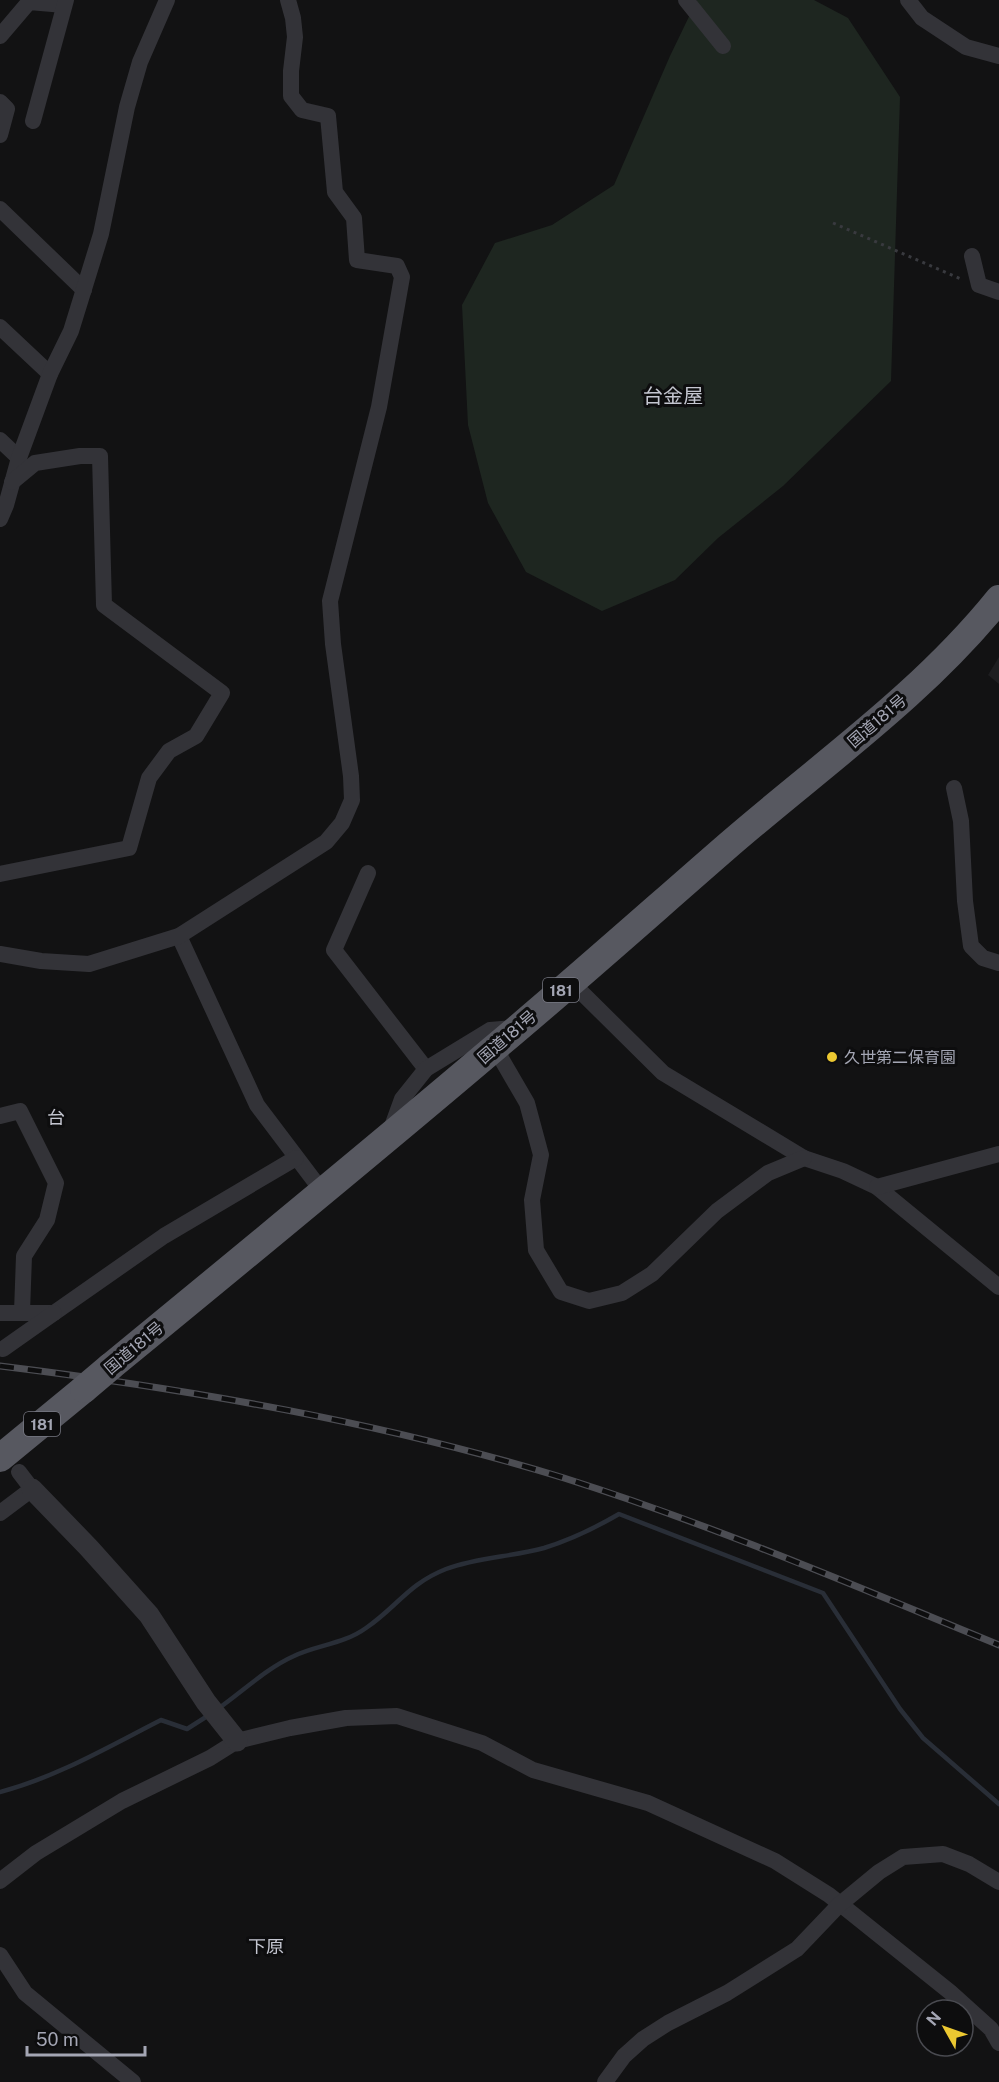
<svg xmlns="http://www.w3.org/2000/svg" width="999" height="2082" font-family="'Public Sans','Noto Sans JP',sans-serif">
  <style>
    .built { fill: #1e1e20 }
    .green { fill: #1e2620 }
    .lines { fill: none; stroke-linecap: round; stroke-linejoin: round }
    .stream { stroke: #292e37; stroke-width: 4.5 }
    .path { stroke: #393a3f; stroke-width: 3; stroke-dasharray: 3 4.5; stroke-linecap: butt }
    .minor { stroke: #333338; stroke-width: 16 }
    .tertiary { stroke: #333338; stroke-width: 21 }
    .trunk { stroke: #575860; stroke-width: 28 }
    .rail-casing { stroke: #4c4d53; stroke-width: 7 }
    .rail { stroke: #0d0d0e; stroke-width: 4.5; stroke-dasharray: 14; stroke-linecap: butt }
    .trunk-bridge { stroke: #575860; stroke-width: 28 }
    .poi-dot { fill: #ecc831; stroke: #0d0d0e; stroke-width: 2 }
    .labels { text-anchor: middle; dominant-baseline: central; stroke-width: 6; stroke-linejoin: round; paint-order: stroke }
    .shield { fill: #0d0d0e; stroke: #777882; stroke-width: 1.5 }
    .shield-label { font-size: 15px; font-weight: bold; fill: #a4a6b4 }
    .street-label { font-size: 16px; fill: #a4a6b4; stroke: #0d0d0e }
    .poi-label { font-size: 16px; fill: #a4a6b4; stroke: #0d0d0e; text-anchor: start }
    .neighbourhood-label { font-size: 18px; fill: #c4c6d0; stroke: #0d0d0e }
    .quarter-label { font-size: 20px; fill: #c4c6d0; stroke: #0d0d0e }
  </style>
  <rect width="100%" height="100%" fill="#121213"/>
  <polygon class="built" points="999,657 999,684 988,675"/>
  <polygon class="green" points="697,0 814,0 848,18 900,97 891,381 783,486 718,538 675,580 602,611 526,572 488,503 468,425 462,305 495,243 552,225 614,185 670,56"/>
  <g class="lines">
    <g class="stream">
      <path d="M219,1708C243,1691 267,1668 294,1656C317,1645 344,1644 366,1628C397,1607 408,1584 446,1569C478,1557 511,1557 544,1548C570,1540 595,1528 619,1514L823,1593L900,1709L923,1738L999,1804"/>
      <path d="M0,1792C57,1777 108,1747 161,1720L187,1729L209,1715"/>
    </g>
    <polyline class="path" points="833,223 961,279"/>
    <g class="minor">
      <polyline points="686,0 723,46"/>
      <polyline points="908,0 922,18 966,47 999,56"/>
      <polyline points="0,36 29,2 64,5"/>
      <polyline points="0,102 7,109 0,135"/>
      <polyline points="33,121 66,0"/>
      <polyline points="0,209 84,290"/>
      <polyline points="972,256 979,285 999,292"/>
      <polyline points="0,327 50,374"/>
      <polyline points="0,440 19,458"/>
      <polyline points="0,519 6,505 19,458 50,374 71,331 101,234 127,107 140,62 167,0"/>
      <polyline points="954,788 961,821 965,901 971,946 983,958 999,963"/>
      <polyline points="368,873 334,950 426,1069"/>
      <polyline points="0,874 129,848 149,778 169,751 196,736 222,693 104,605 100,456 80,456 35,463 12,482"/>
      <polyline points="179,936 257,1105 322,1191"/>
      <polyline points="0,954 41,961 89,964 179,936 326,842 342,823 352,800 351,776 333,644 330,601 379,407 402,277 397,266 357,260 354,218 335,192 328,116 302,110 291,96 291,71 295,37 293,18 288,0"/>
      <polyline points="571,982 663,1073 804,1158 843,1171 877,1187 999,1287"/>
      <polyline points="495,1048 527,1103 541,1155 532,1200 536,1250 561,1292 589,1301 622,1293 652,1274 717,1211 768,1173 804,1158"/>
      <polyline points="0,1116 20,1111 56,1183 47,1220 24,1256 22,1312"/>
      <polyline points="390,1132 402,1099 426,1069 490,1030 514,1028"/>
      <polyline points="877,1187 999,1154"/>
      <polyline points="0,1313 54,1313 164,1236 296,1158"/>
      <polyline points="3,1349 54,1313"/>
      <polyline points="0,1513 32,1489 19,1472"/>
      <polyline points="0,1881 36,1853 122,1801 210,1758 237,1741 290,1728 346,1718 397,1716 482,1743 533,1770 648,1803 775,1861 829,1895 950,1992 991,2029 999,2043"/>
      <polyline points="0,1955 25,1993 133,2082"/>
      <polyline points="605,2082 624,2056 643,2039 668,2023 727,1993 797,1949 839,1905 879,1872 903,1857 943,1854 969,1864 999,1882"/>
    </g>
    <polyline class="tertiary" points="32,1489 89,1548 149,1615 206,1702 237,1741"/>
    <g class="trunk">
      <path d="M110,1367C238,1262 366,1157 492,1050C571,984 647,916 724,849C818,767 921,696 999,599"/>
      <polyline points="0,1458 84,1389"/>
    </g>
    <defs>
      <path id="rail" d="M0,1366C189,1389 381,1422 564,1478C713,1525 855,1586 999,1645"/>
    </defs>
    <use href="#rail" class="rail-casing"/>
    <use href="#rail" class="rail"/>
    <polyline class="trunk-bridge" points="84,1389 110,1367"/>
  </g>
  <circle class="poi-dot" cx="832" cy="1057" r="6"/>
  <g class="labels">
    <g class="shield">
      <rect x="543" y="978" width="36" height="24" rx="4.5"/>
      <rect x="24" y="1412" width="36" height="24" rx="4.5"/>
    </g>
    <g class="shield-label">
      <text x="561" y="990">181</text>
      <text x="42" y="1424">181</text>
    </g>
    <g class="street-label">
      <text transform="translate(877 721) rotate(-41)">国道181号</text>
      <text transform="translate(507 1037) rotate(-41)">国道181号</text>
      <text transform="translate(134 1348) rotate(-40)">国道181号</text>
    </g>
    <g class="poi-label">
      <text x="844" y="1057">久世第二保育園</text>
    </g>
    <g class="neighbourhood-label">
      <text x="56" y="1117">台</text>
      <text x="266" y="1946">下原</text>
    </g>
    <g class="quarter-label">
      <text x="673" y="396">台金屋</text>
    </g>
  </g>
  <g transform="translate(945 2028) rotate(310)"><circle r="28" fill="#0d0d0e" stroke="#494a50" stroke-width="1.5"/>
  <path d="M0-4.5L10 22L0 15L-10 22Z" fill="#ecc831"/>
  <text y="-9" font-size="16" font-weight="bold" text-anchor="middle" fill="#a4a6b4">N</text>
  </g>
  <path d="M27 2046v9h118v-9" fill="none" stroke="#a4a6b4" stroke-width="3"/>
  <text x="36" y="2046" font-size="18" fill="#a4a6b4" stroke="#0d0d0e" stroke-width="4.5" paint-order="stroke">50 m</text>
</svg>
